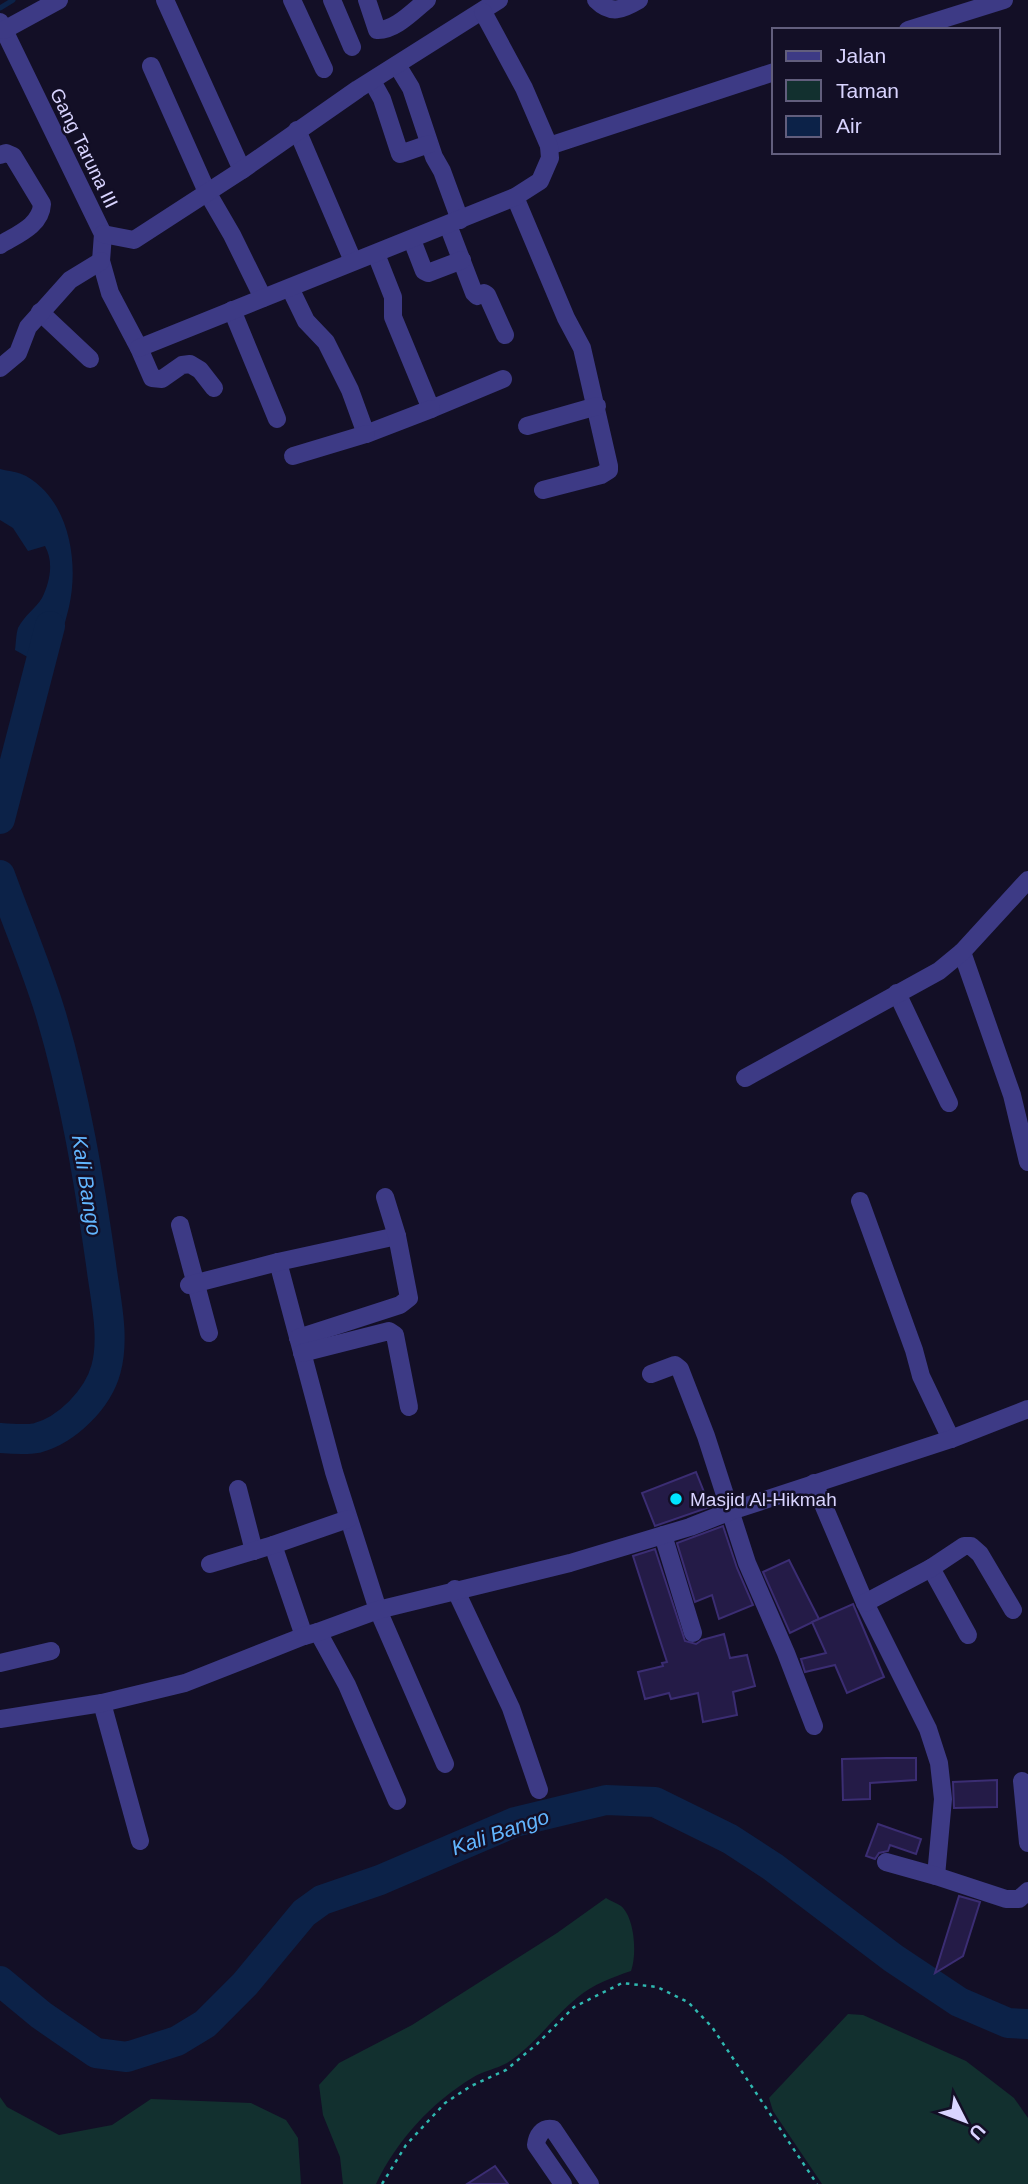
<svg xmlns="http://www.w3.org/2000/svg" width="1028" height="2184" font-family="Helvetica,sans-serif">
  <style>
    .green { fill: #12302f }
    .water { fill: #0c2248 }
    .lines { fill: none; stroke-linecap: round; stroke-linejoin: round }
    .stream { stroke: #0c2248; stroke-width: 5 }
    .river { stroke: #0c2248; stroke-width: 30 }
    .building { fill: #241b47; stroke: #3b2d73; stroke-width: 2 }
    .path { stroke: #2fb8b0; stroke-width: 2.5; stroke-dasharray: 3.5 5; stroke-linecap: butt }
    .street { stroke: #3d3a85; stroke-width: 18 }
    .poi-dot { fill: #00e5ff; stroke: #130f26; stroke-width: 2.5 }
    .labels { text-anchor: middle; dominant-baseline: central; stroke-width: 5; stroke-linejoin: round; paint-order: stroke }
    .street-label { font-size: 19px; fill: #d9d4ff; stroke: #130f26 }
    .poi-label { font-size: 19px; fill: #d9d4ff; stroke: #130f26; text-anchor: start }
    .water-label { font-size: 21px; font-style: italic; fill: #62b6ff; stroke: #130f26 }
  </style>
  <rect width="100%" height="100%" fill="#130f26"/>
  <g class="green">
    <path d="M606,1898C610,1901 617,1903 621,1906C635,1918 637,1955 631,1971C613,1977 592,1985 578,1997C553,2017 534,2046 507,2063C496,2069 483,2071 472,2078C431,2103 397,2140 376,2184H343L340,2157L323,2115L319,2085L339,2063L412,2025L557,1933Z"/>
    <polygon points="848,2014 863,2015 966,2061 1014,2098 1028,2118 1028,2184 822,2184 773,2111 769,2098"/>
    <polygon points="0,2097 7,2107 59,2135 112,2125 151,2099 251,2103 286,2120 298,2138 301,2184 0,2184"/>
  </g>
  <path class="water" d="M0,469C8,471 19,472 26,476C70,501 79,563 69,607C64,628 57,649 51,670L15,650C16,643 16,634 18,628C24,616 36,608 42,598C50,582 54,562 45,546L28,551L13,528L0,520Z"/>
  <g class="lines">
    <polyline class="stream" points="0,8 13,0"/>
    <g class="river">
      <polyline points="0,819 50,626"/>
      <path d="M0,875C17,922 37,968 51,1015C75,1096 89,1180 101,1264C105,1297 115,1336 106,1369C98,1399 67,1430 37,1438C26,1440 12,1439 0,1438"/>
      <polyline points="0,1981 41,2015 96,2053 127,2057 177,2041 205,2024 245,1984 304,1913 322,1900 380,1880 515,1822 606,1800 655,1802 730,1839 773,1867 893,1958 959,2002 1008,2023 1028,2024"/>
    </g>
  </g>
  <g class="building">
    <polygon points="696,1472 710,1507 655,1526 642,1493"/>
    <polygon points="723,1526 737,1568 753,1605 719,1619 712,1595 695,1602 677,1543"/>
    <polygon points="655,1549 685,1641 696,1644 702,1640 724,1634 730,1658 747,1655 755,1686 733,1692 737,1715 703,1722 698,1693 671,1699 669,1693 645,1699 638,1672 663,1666 662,1663 667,1662 633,1556"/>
    <polygon points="789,1560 819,1619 790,1633 763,1572"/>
    <polygon points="853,1604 884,1677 847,1693 835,1665 805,1672 801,1659 826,1653 812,1622"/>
    <polygon points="886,1758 916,1758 916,1780 870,1783 870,1799 843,1800 842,1759"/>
    <polygon points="997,1780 997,1807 954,1808 953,1782"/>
    <polygon points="878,1824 921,1839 916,1854 890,1845 888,1851 879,1853 875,1859 866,1856"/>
    <polygon points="959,1896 980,1902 963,1956 935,1973"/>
    <polygon points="495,2166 508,2184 467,2184"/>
  </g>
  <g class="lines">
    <polyline class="path" points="382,2184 406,2145 445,2103 471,2086 506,2070 537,2044 574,2007 622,1983 657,1987 688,2002 712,2027 817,2184"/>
    <g class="street">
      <polyline points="165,0 242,170"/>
      <polyline points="292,0 324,69"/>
      <polyline points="332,0 352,47"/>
      <path d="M367,0L377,30C395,31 413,11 427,0"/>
      <path d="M596,0C611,15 622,10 639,0"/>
      <polyline points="0,22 103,234 101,261 110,293 139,348 152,378 162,379 182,365 190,364 200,370 214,388"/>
      <polyline points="4,30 59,0"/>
      <polyline points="908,30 1004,0"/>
      <polyline points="397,65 411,88 434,157 442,171 460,220"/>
      <polyline points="151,66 207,192 232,235 263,298"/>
      <polyline points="372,81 382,99 400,154 429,144"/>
      <polyline points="297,130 353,261"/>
      <polyline points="549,146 774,72"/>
      <path d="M0,155L6,153L13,156L42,204C41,226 16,235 0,245"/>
      <polyline points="515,197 566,318 582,348 609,466 609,470 601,475 543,490"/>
      <polyline points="448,225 474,293 477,296 484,293 487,295 505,335"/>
      <polyline points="103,234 134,240 242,170 358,89 499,0"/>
      <polyline points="412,240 424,271 428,273 462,260"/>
      <polyline points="376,254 393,297 393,317 431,409 503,379"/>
      <polyline points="290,288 306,321 326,342 350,390 366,434 431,409"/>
      <polyline points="232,310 277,419"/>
      <polyline points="40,312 90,359"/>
      <polyline points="139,348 515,197 540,181 550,158 549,146 524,88 483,12"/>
      <polyline points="0,368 18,353 28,327 70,280 101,261"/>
      <polyline points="527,426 597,406"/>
      <polyline points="293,456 366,434"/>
      <polyline points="962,952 1012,1095 1028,1162"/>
      <polyline points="897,993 949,1103"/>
      <polyline points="745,1078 939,971 962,952 1028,880"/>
      <polyline points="860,1201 914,1350 921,1376 951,1439"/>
      <polyline points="180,1225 209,1333"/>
      <polyline points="278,1262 334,1472 378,1610 445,1764"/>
      <polyline points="189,1285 278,1262 397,1236"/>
      <polyline points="298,1338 400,1305 409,1298 397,1236 385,1197"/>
      <polyline points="302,1353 389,1331 395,1335 409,1407"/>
      <polyline points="651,1374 675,1365 680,1369 706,1436 747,1563 786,1653 814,1726"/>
      <polyline points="814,1483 865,1603 928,1729 939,1763 943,1799 936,1876"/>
      <polyline points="238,1489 254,1551"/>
      <polyline points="663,1535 693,1633"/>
      <polyline points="273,1545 304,1636"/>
      <polyline points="210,1564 273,1545 348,1519"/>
      <polyline points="931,1568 968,1635"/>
      <polyline points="455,1589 511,1708 539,1790"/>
      <polyline points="865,1603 931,1568 964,1546 971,1546 980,1554 1013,1610"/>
      <polyline points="318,1632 347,1685 397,1801"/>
      <polyline points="0,1663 51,1651"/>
      <polyline points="102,1703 140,1841"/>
      <polyline points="0,1719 102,1703 185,1683 304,1636 318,1632 378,1610 570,1563 690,1527 731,1511 951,1439 1028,1409"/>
      <polyline points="1022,1781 1028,1843"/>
      <polyline points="886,1862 936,1876 1006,1899 1019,1899 1028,1891"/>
      <path d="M563,2184L536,2145C537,2136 542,2127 553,2129L590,2184"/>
    </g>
  </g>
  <circle class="poi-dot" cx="676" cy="1499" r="7"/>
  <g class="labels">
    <g class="street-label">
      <text transform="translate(84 148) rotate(64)">Gang Taruna III</text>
    </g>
    <g class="poi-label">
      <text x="690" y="1499">Masjid Al-Hikmah</text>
    </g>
    <g class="water-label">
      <text transform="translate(87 1185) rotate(81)">Kali Bango</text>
      <text transform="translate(500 1832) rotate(-19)">Kali Bango</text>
    </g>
  </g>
  <rect x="772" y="28" width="228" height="126" fill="#130f26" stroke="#625e7d" stroke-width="2"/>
  <rect x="786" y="51" width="35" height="10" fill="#3d3a85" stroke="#625e7d" stroke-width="2"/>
  <text x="836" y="63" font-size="21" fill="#d9d4ff">Jalan</text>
  <rect x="786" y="80" width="35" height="21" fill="#12302f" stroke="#625e7d" stroke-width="2"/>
  <text x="836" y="98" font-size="21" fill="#d9d4ff">Taman</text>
  <rect x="786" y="116" width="35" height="21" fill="#0c2248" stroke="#625e7d" stroke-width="2"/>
  <text x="836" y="133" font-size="21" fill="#d9d4ff">Air</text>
  <g transform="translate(965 2121) rotate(132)" stroke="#130f26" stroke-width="5" paint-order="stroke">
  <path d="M0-5L12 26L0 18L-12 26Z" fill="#d9d4ff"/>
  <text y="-10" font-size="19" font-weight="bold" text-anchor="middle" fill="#d9d4ff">U</text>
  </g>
</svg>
